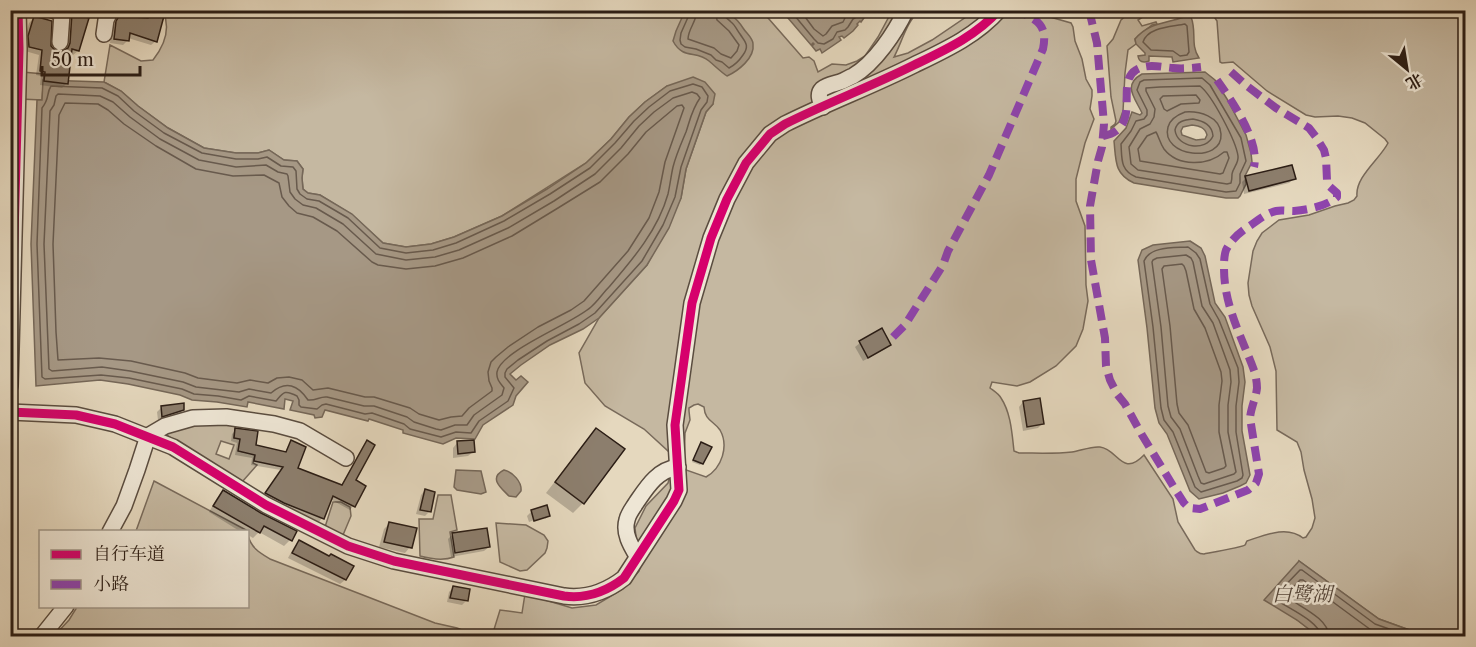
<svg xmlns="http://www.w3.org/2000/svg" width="1476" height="647" font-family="'Libre Caslon Text','Noto Serif SC',serif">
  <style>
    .green { fill: #c5b8a1; stroke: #786a5b; stroke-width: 1.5; fill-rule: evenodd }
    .water { fill: #a69885; stroke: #756758; stroke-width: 1.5; fill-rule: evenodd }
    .shadow { fill: #0003 }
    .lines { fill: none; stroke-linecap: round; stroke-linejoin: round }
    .shore { stroke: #685a4d; stroke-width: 1.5 }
    .building { fill: #8c7e6d; stroke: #2b1d15; stroke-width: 1.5 }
    .minor-casing { stroke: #5a4c3f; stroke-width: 18 }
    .minor { stroke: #eee6d5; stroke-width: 15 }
    .quiet { stroke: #8e44ad; stroke-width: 8; stroke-dasharray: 15 8; stroke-linecap: butt }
    .cycleway-casing { stroke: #eee6d5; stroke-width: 13 }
    .cycleway { stroke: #d6006c; stroke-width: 9 }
    .labels { text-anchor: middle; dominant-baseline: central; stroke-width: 5; stroke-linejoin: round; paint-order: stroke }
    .water-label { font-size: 20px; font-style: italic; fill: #56483c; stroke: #eee6d5 }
  </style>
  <rect width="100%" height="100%" fill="#e5d8be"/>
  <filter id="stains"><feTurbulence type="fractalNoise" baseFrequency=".00333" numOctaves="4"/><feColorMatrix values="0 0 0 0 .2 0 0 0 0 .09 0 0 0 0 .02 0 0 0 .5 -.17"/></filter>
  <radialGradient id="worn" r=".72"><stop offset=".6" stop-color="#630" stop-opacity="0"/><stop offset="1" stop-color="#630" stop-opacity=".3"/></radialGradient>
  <g class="green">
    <path d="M163,11H762L803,58L809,57L814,61L818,72L832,64L846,65L857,61L865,56L878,37L892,11H919C906,23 902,42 894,57L908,53L932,40L975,11H1029L1071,23L1073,27L1075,41L1082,59L1086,79L1092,90V96L1090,109L1094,119L1085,143L1076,179V201L1085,226L1086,285L1088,301L1083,329L1076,346L1056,366L1030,382L1017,386L992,382L990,388C994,391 999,394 1001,398C1011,413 1012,434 1014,451L1019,453C1036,453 1055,454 1072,452C1080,451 1091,446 1100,447C1118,449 1122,478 1144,455L1173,499L1178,522L1195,550C1199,553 1199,554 1204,554C1209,553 1243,547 1245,545C1246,544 1246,542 1247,541C1265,535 1287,525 1303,538L1306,537L1312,528L1315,518L1312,499L1304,470L1301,452L1297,442L1277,430L1276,371L1270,347L1252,306L1249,295L1248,283L1253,251L1257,241L1262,233L1279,220L1309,215L1335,206L1348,203L1354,200L1357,196C1355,177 1380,159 1388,143L1385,139L1365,123L1352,118L1338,116L1315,117L1306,115L1267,91L1233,62L1222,63L1220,62L1217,21L1213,15L1206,11H1465V636H1426L1379,619L1299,561L1297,620L1318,636H492L500,610L522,613L525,594L572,608L596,605L623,589L639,571L643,558L637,545L635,528L646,506L668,483L672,469L669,452L644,429L605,406L585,383L579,353L599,318L647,265L681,198L686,169L706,112L713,104L667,86L645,102L629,117L611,139L586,163L502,216L454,237L431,244L406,247L383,243L351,214L320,195L308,193L303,189L302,178L303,169L297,161L284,160L269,150L258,153H236L204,148L168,128L138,106L121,91L104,82L110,45L141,61L153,60C165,45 171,29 163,11ZM698,404L704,407C705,421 713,420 720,430C729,446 722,468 706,477L686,470L684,467L685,433L690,420L689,411V408L694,405Z"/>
    <polygon points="1132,11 1152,11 1138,20 1142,26 1156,22 1157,24 1152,25 1135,39 1136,44 1128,50 1125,73 1123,111 1119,122 1111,129 1111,127 1115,124 1116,121 1111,97 1107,46 1113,39 1121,20"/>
    <polygon points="22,72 44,74 42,100 20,99"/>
    <path d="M223,419L236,421L234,438L240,439L239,451L255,454L253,463L257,465L242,482L234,477L208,463L167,435L169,428L173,427L207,420ZM221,441L234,445L229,459L216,454Z"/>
    <polygon points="154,481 246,530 246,531 136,531"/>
    <path d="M438,495H451L457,530L450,532L454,557C443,561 431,559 420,556L419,519H433Z"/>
    <polygon points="333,502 341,502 350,507 351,516 343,535 325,527"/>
    <polygon points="496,523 526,525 544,535 548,541 547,548 545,553 527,570 520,571 500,562"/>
    <path d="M248,535C251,548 260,553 270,559L435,623L457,628L478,636H54L69,620L77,607L248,606Z"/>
  </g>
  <g class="water">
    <path d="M716,10C729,12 736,17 743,28C746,33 753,38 753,44C755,58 738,71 727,76C721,72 715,66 709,61C696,50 683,60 673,41L676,31L685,11Z"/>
    <polygon points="782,11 869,11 861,22 860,21 857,24 858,25 853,31 844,38 842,36 839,37 841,40 822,53 820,49 816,51 812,46 814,44 813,43 811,45"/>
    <path d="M1184,17H1191C1197,32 1190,44 1199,58L1173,62L1172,57L1149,56V61C1143,63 1139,62 1138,56L1145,55V53L1136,44L1135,39C1150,22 1164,24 1184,17Z"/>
    <path d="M1205,72L1215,80L1227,99L1246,135L1251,153L1252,162L1245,176L1246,184L1240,196L1238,198H1226L1134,183C1114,174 1116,160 1114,141L1126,128L1132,112L1140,115L1142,113C1135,98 1122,85 1142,74ZM1192,125C1199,126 1205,127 1207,135L1205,139L1196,140L1182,135L1181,131L1183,127Z"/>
    <polygon points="693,77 705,82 715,94 713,104 706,112 686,169 681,198 669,228 647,265 599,318 583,329 550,345 521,365 510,374 516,380 521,376 528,382 516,396 513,405 483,425 475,439 456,438 443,444 403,433 403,430 369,419 368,421 325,410 322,417 315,418 314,415 290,410 293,401 285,399 284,409 248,402 247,407 217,402 192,400 180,395 128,384 100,380 36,386 31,244 37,100 42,100 43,80 104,82 121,91 138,106 168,128 204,148 236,153 258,153 269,150 284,160 297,161 303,169 302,178 303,189 308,193 320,195 352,214 383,243 406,247 431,244 454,237 502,216 547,189 586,163 611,139 629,117 645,102 667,86"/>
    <polygon points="1190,241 1201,248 1205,256 1215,303 1225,317 1243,367 1245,382 1242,406 1242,431 1250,475 1246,483 1240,486 1223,493 1199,499 1190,491 1167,434 1159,423 1155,408 1147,328 1138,260 1142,250 1153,245"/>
    <polygon points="456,470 481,471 486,492 481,494 457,490 454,487"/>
    <path d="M504,470C513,472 522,482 521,491L516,497L509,496C501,488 488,478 504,470Z"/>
    <polygon points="1299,561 1379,619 1426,636 1318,636 1297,620 1264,600"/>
  </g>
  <g class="shadow">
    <polygon points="72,15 78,51 73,55 70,54 67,83 62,88 40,85 41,76 36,75 39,55 25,51 24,42 29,23 34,18 50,46 59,53 66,49 67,20"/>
    <polygon points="150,15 156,41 151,45 128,38 128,40 123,45 110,43 112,27 120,17 145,20"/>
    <polygon points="1246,178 1294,179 1289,183 1244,194 1242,182"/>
    <polygon points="882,330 889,344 885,349 863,361 855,347 860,343"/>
    <polygon points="1023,402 1042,424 1038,428 1023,431 1019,407"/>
    <polygon points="162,407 183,410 178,415 158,420 157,412"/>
    <polygon points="236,430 254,446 285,453 288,446 292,442 296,469 341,486 363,446 367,442 354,481 353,506 350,510 330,499 322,518 319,522 279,506 263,497 281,470 251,465 252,458 235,455 237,443 231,441 232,434"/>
    <polygon points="587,440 583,503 573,513 546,493"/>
    <polygon points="457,443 473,452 468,456 453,458 453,448"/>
    <polygon points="701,444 702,463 700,465 692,462"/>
    <polygon points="425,490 430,511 425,516 416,514 421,495"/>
    <polygon points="223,492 260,515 295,532 290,540 284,546 259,532 253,538 248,535 248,532 241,532 209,512 217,498"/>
    <polygon points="531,512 549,515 545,519 545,516 529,522 527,516"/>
    <polygon points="390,523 410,547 405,553 379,547 384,529"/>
    <polygon points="452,535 489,547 484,551 451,557 448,539"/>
    <polygon points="299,542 328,558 352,566 345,580 340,584 288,558 294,547"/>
    <polygon points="453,588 468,591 466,601 462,605 447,602 449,592"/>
  </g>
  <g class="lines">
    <g class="shore">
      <path d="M690,10L689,15L681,33L680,40L681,44L685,47L696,49L711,55L716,60L722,62L729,68C735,65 739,61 743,55C750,45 745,42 740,34C737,30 735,25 731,22C726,17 723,17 722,10"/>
      <path d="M697,10C697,21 688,29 688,39L714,48L721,54L731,58L737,51L739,45L729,31L717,20L715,10"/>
      <polyline points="790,10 814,39 818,43 824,44 833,39 837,32 845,30 848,27 853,19 860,15 862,10"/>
      <polyline points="800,10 814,29 823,36 826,34 832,26 843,22 846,16 851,10"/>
      <path d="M1185,24L1187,26L1189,52L1187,55L1180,56L1173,51L1151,50L1143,42C1148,27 1171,27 1185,24Z"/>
      <path d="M1202,78L1210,85L1241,138L1246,161L1240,174V183L1236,191L1226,192L1136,177C1120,170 1122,159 1121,144L1131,131L1136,121L1144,119L1147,115V110L1137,90L1140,82L1144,80Z"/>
      <path d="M693,84L702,87L708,96L707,102L701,110L681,167L675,197L663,225L642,261L595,313L579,324L547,341L518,360L507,369L505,373V377L514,388L508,401L479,421L471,433L456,432L441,437L410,429L404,424L372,413L365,414L326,404L322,405L317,409L301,407L299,405V400L297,396C284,389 283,393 276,401L249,396L241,400L218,396L194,394L182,389L129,378L101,375L45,379L42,377L37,244L42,108C50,98 46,94 51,86L102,88L118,96L134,111L164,133L202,153L236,159H258L267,157L281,166L293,167L296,171L297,189L300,194L307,199L319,201L348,218L380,248L406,253L433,250L456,243L504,221L550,194L590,168L615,143L634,121L649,107L670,91Z"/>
      <path d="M1200,86C1212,95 1236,141 1238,156C1239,163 1233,168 1232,174C1232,177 1232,180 1231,183L1227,184L1138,170L1131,164L1129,147L1140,129L1150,124L1154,117L1155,109L1146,91V88L1160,87Z"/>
      <path d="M692,92L697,94L700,98C692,109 690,120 686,132C681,144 676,155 673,167C671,176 670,185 668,194C658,230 633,259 609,287C603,293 598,301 591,307C574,323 501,350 497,372C496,379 500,383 504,388L502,395L474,415L467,425H455L441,430L436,429L414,422L407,417L374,406H364L327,397C320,396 316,401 308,400C298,385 286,380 271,393L249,389L239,392L196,387L183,382L130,371L102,367L52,371L49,369L44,244L50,111L54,105L56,96L58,94L100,96L113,102L130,117L160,139L199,160L236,167L266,165L278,172L287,174L288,176L290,192L295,199L303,205L316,208L343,224L376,254L406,260L435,257L459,250L508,228L554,201L595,174L621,148L639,126L654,112L673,98Z"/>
      <polygon points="1196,95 1200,100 1199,103 1181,104 1167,111 1164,109 1160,99 1163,96"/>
      <polygon points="65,103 98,104 108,110 124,124 156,146 196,169 233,176 264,175 279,183 282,197 289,206 297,213 313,217 337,231 372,262 378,265 406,269 435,266 463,258 512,236 558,208 600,182 628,154 646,132 677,106 682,105 684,108 665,162 659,192 649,218 628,251 584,301 571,310 538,327 508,347 496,357 491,362 488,372 489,381 492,388 492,391 469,408 462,416 451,417 439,420 419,414 410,408 374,397 365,397 328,388 313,390 302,380 289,377 277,378 268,383 250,380 237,383 198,378 185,373 131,361 99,358 58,360 56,332 53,244 59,115"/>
      <path d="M1185,112C1199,111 1220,116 1221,134C1223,164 1160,157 1168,127C1170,119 1177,115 1185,112Z"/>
      <path d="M1193,119C1204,121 1212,125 1213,136C1206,152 1177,148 1175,130C1177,121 1184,120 1193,119Z"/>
      <path d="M1156,132C1159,137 1160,143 1164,149C1178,167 1208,166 1224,152H1227L1229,158L1223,173L1220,174L1140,161L1138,149L1147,136Z"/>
      <path d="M1188,247L1196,253L1200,259L1210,304L1219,320L1238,368L1239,382L1236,406V432L1243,475L1242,478L1237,481L1201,492L1195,487L1173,432L1164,420L1161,408L1153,327L1144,261C1150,246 1174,248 1188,247Z"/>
      <polygon points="1186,255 1191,258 1193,262 1202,306 1213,323 1230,370 1231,382 1228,405 1228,432 1236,472 1234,474 1204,484 1201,483 1198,476 1180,429 1171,417 1168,406 1161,327 1152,262 1153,260 1157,258"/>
      <polygon points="1182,264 1184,266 1186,271 1194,309 1205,328 1221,372 1222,381 1219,405 1219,432 1226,466 1224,468 1209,473 1206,472 1188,425 1179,413 1177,404 1170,326 1162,269 1164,266"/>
      <path d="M1321,636C1319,621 1287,608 1275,599V596L1300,570H1302L1375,624L1409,636"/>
      <path d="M1329,636C1328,618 1300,607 1287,597V594L1300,580H1303L1371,630L1387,636"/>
    </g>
  </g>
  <g class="building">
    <polygon points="72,13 89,18 79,51 72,49 68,84 44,81 45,72 40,71 42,50 29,47 28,36 34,16 52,21 51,46 55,50 60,52 68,48 70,43"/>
    <polygon points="150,13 164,16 157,42 130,33 129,41 114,39 116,21 119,16 148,18"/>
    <polygon points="1292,165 1296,179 1249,191 1245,176"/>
    <polygon points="882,328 891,345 868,358 859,341"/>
    <polygon points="1040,398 1044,424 1027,427 1023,401"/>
    <polygon points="184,403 184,410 162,417 161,406"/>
    <polygon points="235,428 258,431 256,445 286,452 291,440 306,447 298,468 342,485 367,440 375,445 356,480 366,486 355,507 333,496 324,519 284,503 265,493 283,467 254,461 255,455 238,451 240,439 234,438"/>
    <polygon points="596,428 625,449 584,504 555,482"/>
    <polygon points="474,440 475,452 458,454 457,441"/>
    <polygon points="701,442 712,447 703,464 693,460"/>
    <polygon points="425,489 435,492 431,512 420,510"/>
    <polygon points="223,490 261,513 297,531 292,541 264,526 260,533 213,506"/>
    <polygon points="547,505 550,516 534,521 531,510"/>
    <polygon points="389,522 417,528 412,548 384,542"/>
    <polygon points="487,528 490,547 455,553 452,533"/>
    <polygon points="299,540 329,556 331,554 354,566 346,580 292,553"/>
    <polygon points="453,586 470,589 468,601 450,598"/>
  </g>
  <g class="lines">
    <defs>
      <g id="minor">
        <polyline points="53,10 62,14 60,42"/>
        <polyline points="104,34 106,20 111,10"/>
        <path d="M823,107C820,101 817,94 822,89C827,85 834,84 840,82C844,81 848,78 853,76C875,63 895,33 906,10"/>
        <polyline points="10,386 19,49 18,10"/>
        <path d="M10,412L76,415L115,424L173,447L266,505L348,546L394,561L564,596C587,599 606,592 624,578L674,501L679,490L675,425L682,375L692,303L711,238L727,199L746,163L770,134L785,124C827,103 872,86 914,65C945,50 976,36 999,10"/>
        <polyline points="110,532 124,506 137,470 148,436 165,426 193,418 226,417 274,424 300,431 346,458"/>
        <path d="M637,556C631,546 623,533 627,520C628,514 633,508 636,503C647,487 657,470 678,467"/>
        <polyline points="42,636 66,606"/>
      </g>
    </defs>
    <use href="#minor" class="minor-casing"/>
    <use href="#minor" class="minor"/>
    <g class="quiet">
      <path d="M1089,10L1097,43L1104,124L1102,147L1098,161L1090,206L1091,260L1105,338L1106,366L1110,380L1117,394L1125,404L1142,435L1175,489L1184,503L1189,508L1200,509L1248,490L1256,483L1259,474L1250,418C1251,407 1256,398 1257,388C1257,383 1256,378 1255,373C1242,337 1224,307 1224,268C1224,262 1224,256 1226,250C1231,240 1239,233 1248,227C1256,222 1266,213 1276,211C1281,210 1288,211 1294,211C1307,210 1327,206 1337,197V193L1329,186L1327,180L1326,158L1324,150L1316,137L1309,128L1276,108L1247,86L1228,69"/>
      <path d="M1217,80C1232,101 1260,141 1254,167"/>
      <path d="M1103,136C1144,128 1114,83 1136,70C1147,63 1161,67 1173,68C1182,69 1192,68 1201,67"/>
      <path d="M893,337L905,325L943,265L948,251L989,175L1043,49C1048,24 1037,20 1016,10"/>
    </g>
    <defs>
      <g id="cycleway">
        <polyline points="10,386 19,49 18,10"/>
        <path d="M10,412L76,415L115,424L173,447L266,505L348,546L394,561L564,596C587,599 606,592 624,578L674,501L679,490L675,425L682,375L692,303L711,238L727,199L746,163L770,134L785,124C827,103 872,86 914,65C945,50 976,36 999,10"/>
      </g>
    </defs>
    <use href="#cycleway" class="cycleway-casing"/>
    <use href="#cycleway" class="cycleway"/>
  </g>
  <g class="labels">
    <g class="water-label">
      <text x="1302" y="594">白鹭湖</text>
    </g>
  </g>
  <rect width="1476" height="647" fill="none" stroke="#e5d8be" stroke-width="36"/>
  <rect x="12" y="12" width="1452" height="623" fill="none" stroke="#2b1d15" stroke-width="3"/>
  <rect x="18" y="18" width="1440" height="611" fill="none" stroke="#2b1d15" stroke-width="1.5"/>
  <rect x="39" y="530" width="210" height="78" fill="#eee6d5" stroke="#a09688" stroke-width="1.5"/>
  <rect x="51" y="550" width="30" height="9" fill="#d6006c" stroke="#a09688" stroke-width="1.5"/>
  <text x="93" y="560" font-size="18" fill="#2b1d15">自行车道</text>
  <rect x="51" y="580" width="30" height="9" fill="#8e44ad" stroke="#a09688" stroke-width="1.5"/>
  <text x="93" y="590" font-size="18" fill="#2b1d15">小路</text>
  <g transform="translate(1407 69) rotate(150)" stroke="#eee6d5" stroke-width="4.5" paint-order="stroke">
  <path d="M0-4.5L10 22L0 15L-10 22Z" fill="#2b1d15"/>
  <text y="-9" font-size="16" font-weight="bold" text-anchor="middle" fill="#2b1d15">北</text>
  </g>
  <path d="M42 66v9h98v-9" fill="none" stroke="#2b1d15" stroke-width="3"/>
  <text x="51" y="66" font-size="18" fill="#2b1d15" stroke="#eee6d5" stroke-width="4.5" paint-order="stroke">50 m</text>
  <rect width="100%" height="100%" filter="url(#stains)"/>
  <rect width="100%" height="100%" fill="url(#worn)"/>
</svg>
